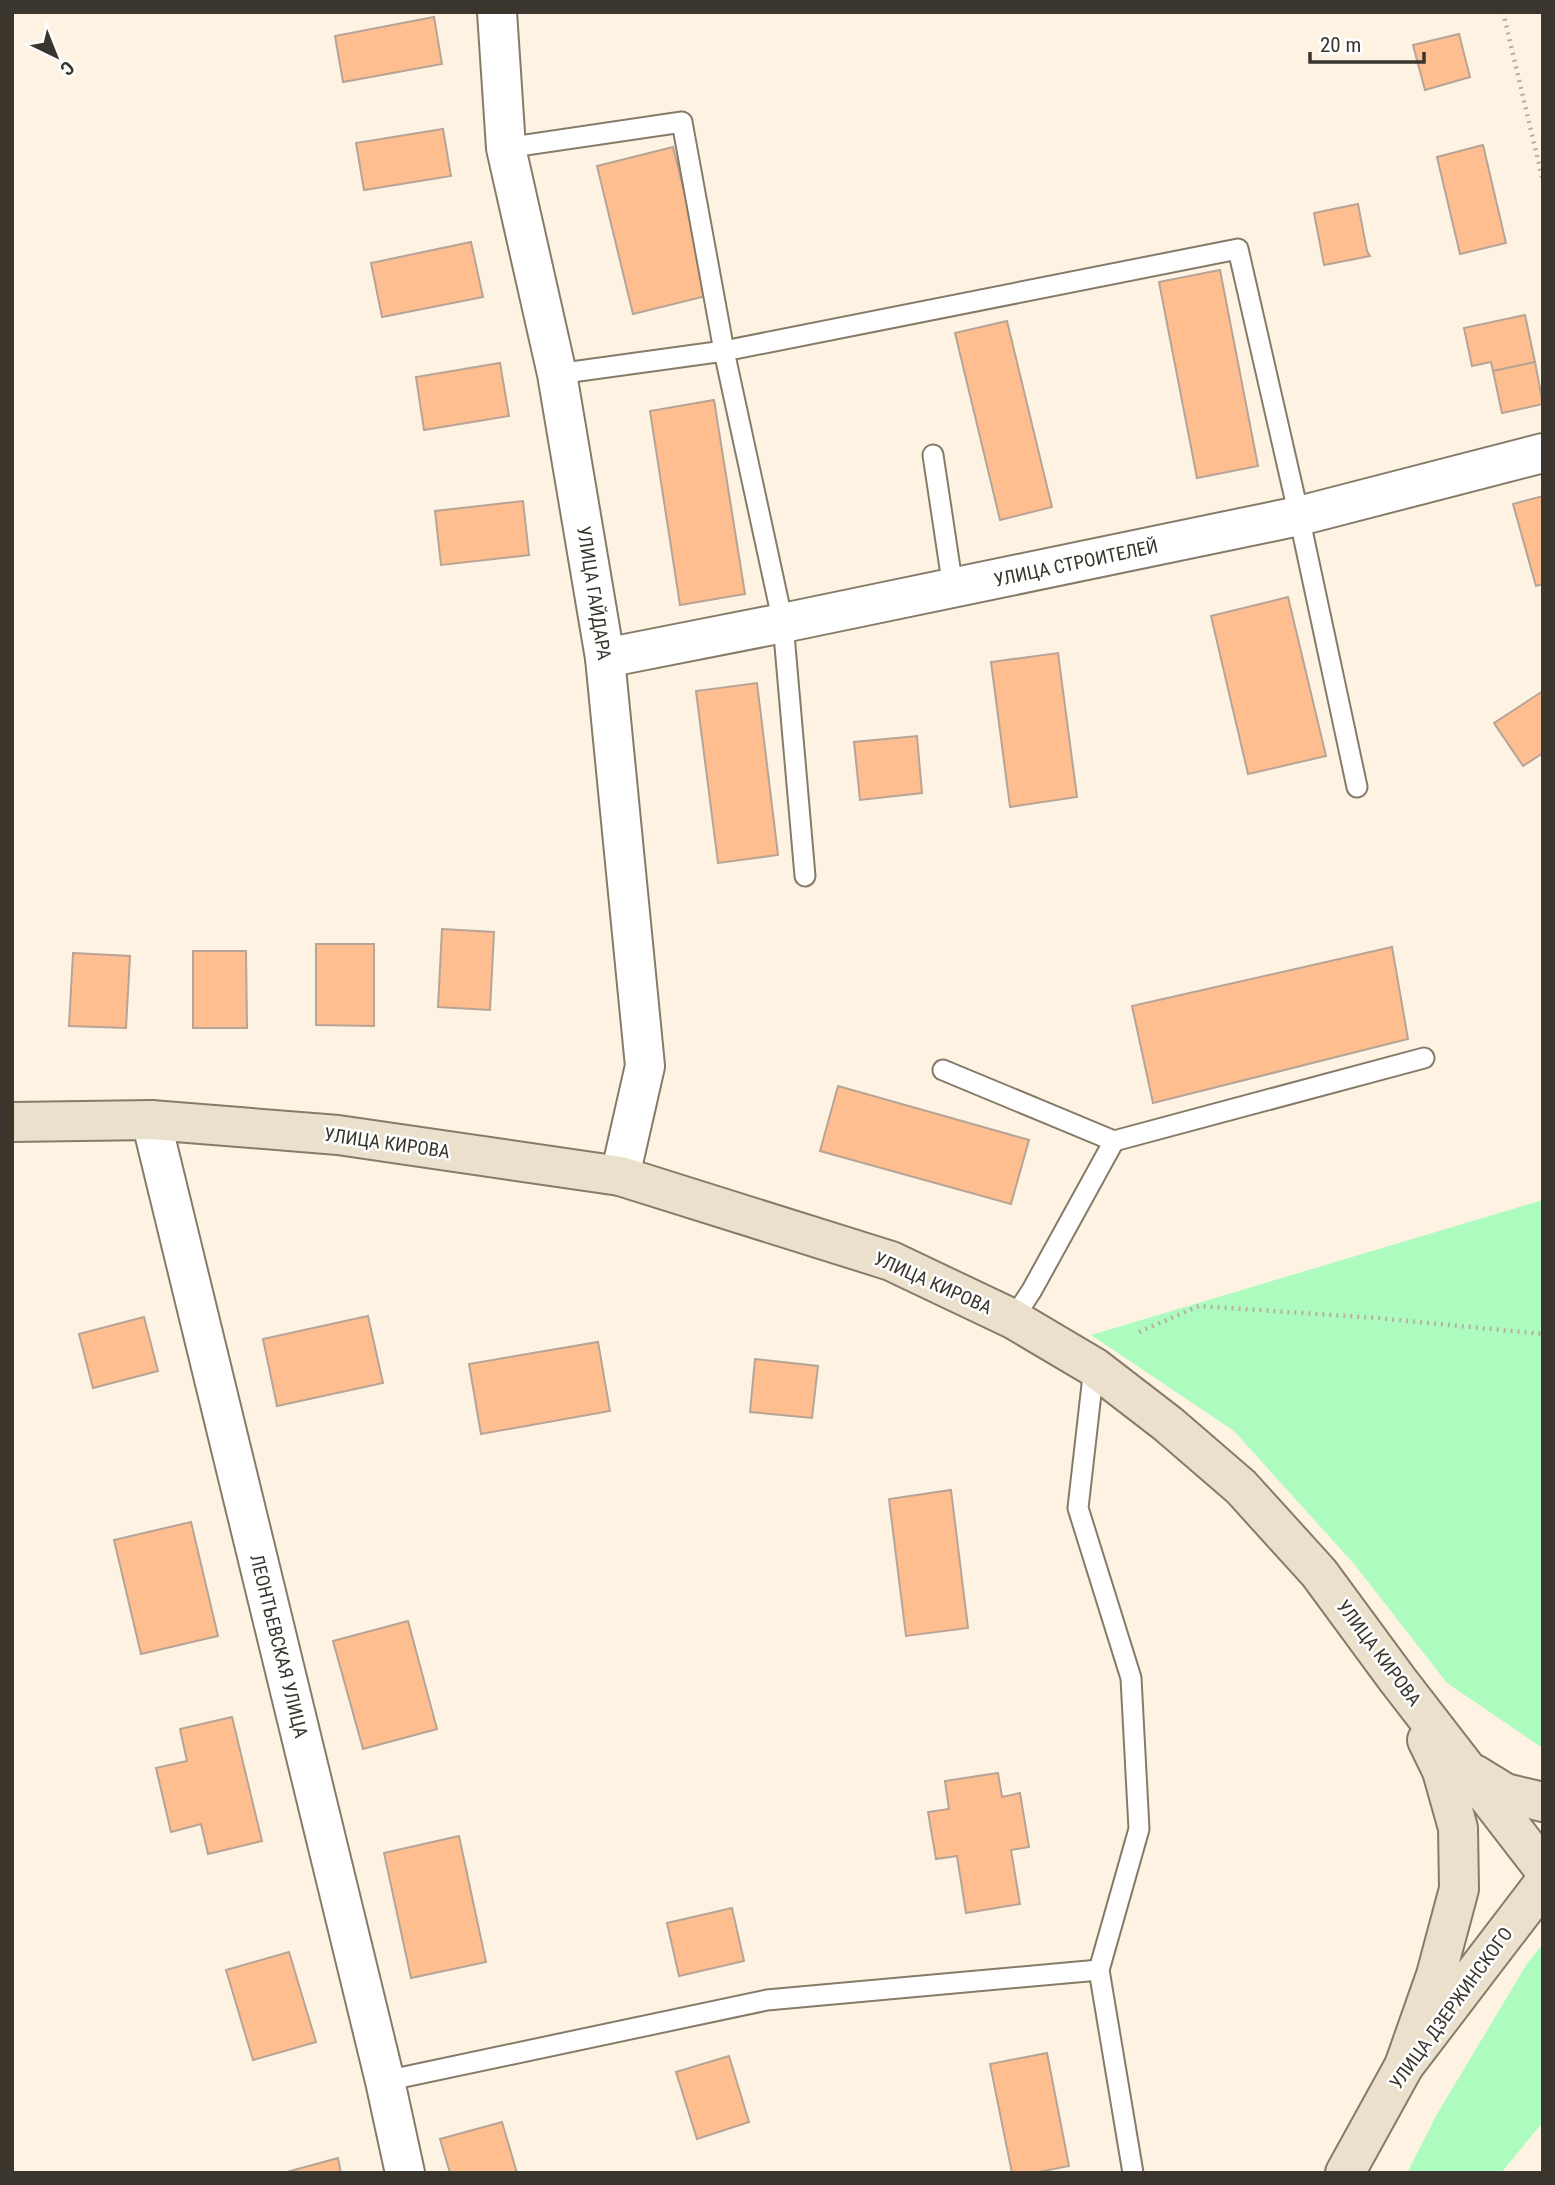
<svg xmlns="http://www.w3.org/2000/svg" width="1555" height="2185" font-family="'Roboto Condensed',sans-serif">
  <style>
    .green { fill: #adfbbf }
    .building { fill: #ffbe8f; stroke: #b7a497; stroke-width: 2 }
    .lines { fill: none; stroke-linecap: round; stroke-linejoin: round }
    .service-casing { stroke: #867b69; stroke-width: 23 }
    .minor-casing { stroke: #867b69; stroke-width: 42 }
    .secondary-casing { stroke: #867b69; stroke-width: 42 }
    .path { stroke: #b8b0a2; stroke-width: 4.5; stroke-dasharray: 2 5; stroke-linecap: butt }
    .service { stroke: #fff; stroke-width: 19 }
    .minor { stroke: #fff; stroke-width: 38 }
    .secondary { stroke: #eae0cc; stroke-width: 38 }
    .labels { text-anchor: middle; dominant-baseline: central; stroke-width: 5; stroke-linejoin: round; paint-order: stroke }
    .street-label { font-size: 19px; fill: #3a362e; stroke: #fff }
  </style>
  <rect width="100%" height="100%" fill="#fef3e3"/>
  <g class="green">
    <polygon points="1543,1200 1543,1746 1541,1747 1447,1683 1354,1564 1234,1431 1091,1335"/>
    <polygon points="1543,1944 1543,2122 1501,2173 1407,2173 1437,2114 1528,1962"/>
  </g>
  <g class="building">
    <polygon points="434,17 442,64 343,82 335,36"/>
    <polygon points="1459,34 1470,77 1425,90 1413,45"/>
    <polygon points="443,129 451,176 364,190 356,143"/>
    <polygon points="1483,145 1506,243 1460,254 1437,157"/>
    <polygon points="673,147 710,295 633,314 597,166"/>
    <polygon points="1358,204 1367,251 1370,256 1324,265 1314,213"/>
    <polygon points="471,242 483,297 382,317 371,263"/>
    <polygon points="1220,270 1258,466 1197,478 1159,282"/>
    <polygon points="1525,315 1535,362 1493,371 1491,362 1472,366 1464,328"/>
    <polygon points="1007,321 1052,507 1000,520 955,333"/>
    <polygon points="1535,362 1543,404 1502,413 1493,371"/>
    <polygon points="500,363 509,416 424,430 416,377"/>
    <polygon points="714,400 745,594 680,605 650,411"/>
    <polygon points="1543,496 1543,584 1536,586 1513,504"/>
    <polygon points="523,501 529,555 441,565 435,511"/>
    <polygon points="1288,597 1326,756 1248,774 1211,616"/>
    <polygon points="1058,653 1077,797 1010,807 991,662"/>
    <polygon points="757,683 778,855 718,863 696,691"/>
    <polygon points="1543,691 1543,753 1523,766 1494,723"/>
    <polygon points="917,736 922,793 860,800 854,742"/>
    <polygon points="442,929 494,932 490,1010 438,1007"/>
    <polygon points="316,944 374,944 374,1026 316,1025"/>
    <polygon points="1392,947 1408,1039 1153,1103 1132,1006"/>
    <polygon points="193,951 246,951 247,1028 193,1028"/>
    <polygon points="73,953 130,956 126,1028 69,1026"/>
    <polygon points="838,1086 1029,1140 1011,1204 820,1151"/>
    <polygon points="368,1316 383,1383 277,1406 263,1339"/>
    <polygon points="144,1317 158,1371 93,1388 79,1334"/>
    <polygon points="598,1342 610,1411 481,1434 469,1364"/>
    <polygon points="755,1359 818,1366 812,1418 750,1412"/>
    <polygon points="951,1490 968,1628 906,1636 889,1499"/>
    <polygon points="191,1522 218,1636 141,1654 114,1540"/>
    <polygon points="408,1621 437,1729 363,1749 333,1641"/>
    <polygon points="232,1717 262,1841 208,1854 201,1824 171,1832 156,1768 187,1761 180,1729"/>
    <polygon points="998,1773 1002,1797 1020,1793 1029,1847 1011,1850 1020,1904 966,1913 957,1856 936,1859 928,1812 949,1809 945,1781"/>
    <polygon points="459,1836 486,1962 411,1978 384,1853"/>
    <polygon points="732,1908 744,1961 679,1976 667,1923"/>
    <polygon points="289,1952 316,2042 253,2060 226,1970"/>
    <polygon points="1047,2053 1069,2166 1034,2173 1012,2173 990,2064"/>
    <polygon points="729,2056 749,2122 697,2139 676,2072"/>
    <polygon points="502,2122 517,2173 450,2173 440,2139"/>
    <polygon points="338,2158 341,2173 283,2173"/>
  </g>
  <g class="lines">
    <defs>
      <g id="service">
        <polyline points="506,148 682,122 724,351 783,623 805,876"/>
        <polyline points="557,374 724,351 1238,249 1299,516 1357,787"/>
        <polyline points="933,455 953,588"/>
        <polyline points="943,1070 1114,1141 1032,1290 1013,1319"/>
        <polyline points="1114,1141 1424,1058"/>
        <polyline points="1094,1367 1078,1508 1131,1678 1139,1829 1099,1970 1133,2173"/>
        <polyline points="385,2081 767,2000 1099,1970"/>
      </g>
      <g id="minor">
        <polyline points="497,12 506,148 557,374 605,658 645,1066 620,1176"/>
        <polyline points="605,658 783,623 1299,516 1543,453"/>
        <polyline points="151,1120 385,2081 405,2173"/>
      </g>
      <g id="secondary">
        <polyline points="12,1122 151,1120 338,1135 620,1176 891,1261 1013,1319 1094,1367 1168,1424 1241,1487 1319,1573 1397,1679 1543,1868"/>
        <polyline points="1474,1774 1505,1793 1543,1802"/>
        <polyline points="1404,2066 1436,1975 1459,1889 1458,1828 1442,1771 1427,1740"/>
        <polyline points="1345,2173 1404,2066 1543,1884"/>
      </g>
    </defs>
    <use href="#service" class="service-casing"/>
    <use href="#minor" class="minor-casing"/>
    <use href="#secondary" class="secondary-casing"/>
    <g class="path">
      <polyline points="1503,12 1543,181"/>
      <polyline points="1139,1332 1199,1306 1377,1318 1543,1334"/>
    </g>
    <use href="#service" class="service"/>
    <use href="#minor" class="minor"/>
    <use href="#secondary" class="secondary"/>
  </g>
  <g class="labels">
    <g class="street-label">
      <text transform="translate(1076 563) rotate(-12)">УЛИЦА СТРОИТЕЛЕЙ</text>
      <text transform="translate(594 593) rotate(81)">УЛИЦА ГАЙДАРА</text>
      <text transform="translate(387 1143) rotate(8)">УЛИЦА КИРОВА</text>
      <text transform="translate(933 1283) rotate(24)">УЛИЦА КИРОВА</text>
      <text transform="translate(279 1646) rotate(76)">ЛЕОНТЬЕВСКАЯ УЛИЦА</text>
      <text transform="translate(1379 1653) rotate(53)">УЛИЦА КИРОВА</text>
      <text transform="translate(1451 2008) rotate(-54)">УЛИЦА ДЗЕРЖИНСКОГО</text>
    </g>
  </g>
  <rect width="1555" height="2185" fill="none" stroke="#3a362e" stroke-width="28"/>
  <g transform="translate(56 56) rotate(137)" stroke="#ffffff" stroke-width="5" paint-order="stroke">
  <path d="M0-5L12 26L0 18L-12 26Z" fill="#3a362e"/>
  <text y="-10" font-size="19" font-weight="bold" text-anchor="middle" fill="#3a362e">С</text>
  </g>
  <path d="M1310 52v10h114v-10" fill="none" stroke="#3a362e" stroke-width="3.5"/>
  <text x="1320" y="52" font-size="21" fill="#3a362e" stroke="#ffffff" stroke-width="5" paint-order="stroke">20 m</text>
</svg>
